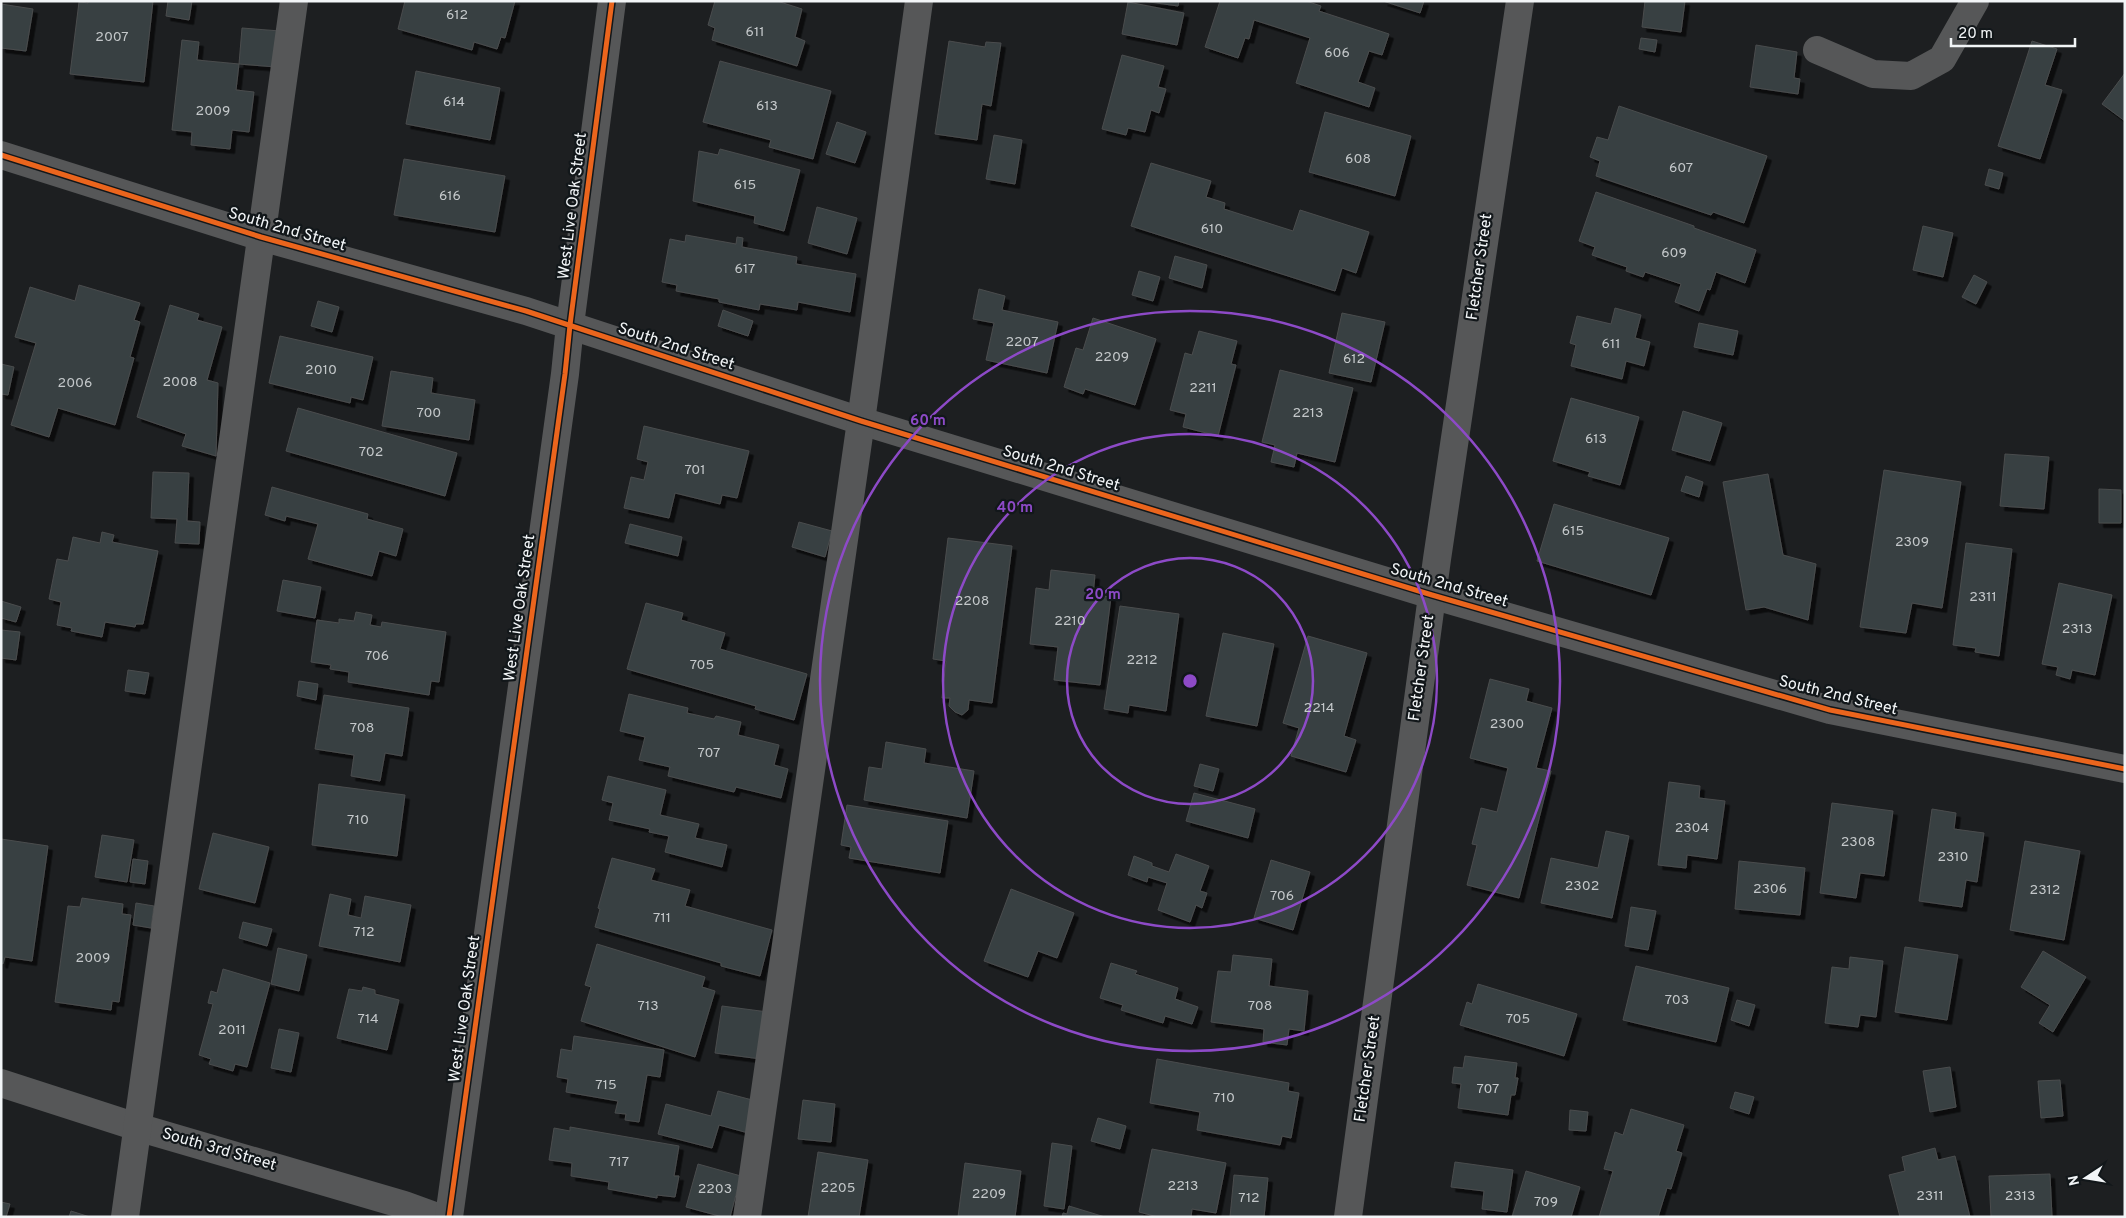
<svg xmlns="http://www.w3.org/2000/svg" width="2126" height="1218" font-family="Overpass,sans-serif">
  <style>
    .building { fill: #384042; stroke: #4a4c4d; filter: url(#shadow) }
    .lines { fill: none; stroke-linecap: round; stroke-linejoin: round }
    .minor { stroke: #565758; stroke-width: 28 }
    .cycleway-casing { stroke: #12171a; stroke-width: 8 }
    .cycleway { stroke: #eb651d; stroke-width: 5 }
    .ring { fill: none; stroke: #8d4ac7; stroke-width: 2.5 }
    .labels { text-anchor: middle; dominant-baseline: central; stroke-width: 4.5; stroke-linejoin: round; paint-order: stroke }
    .number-label { font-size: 14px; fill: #c4c8ca }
    .street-label { font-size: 16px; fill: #f2f5f7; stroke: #12171a }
    .centre { fill: #8d4ac7; stroke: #12171a; stroke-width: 2.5 }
    .ring-label { font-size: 15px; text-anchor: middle; font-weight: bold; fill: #8d4ac7; stroke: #12171a; stroke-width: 4.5; stroke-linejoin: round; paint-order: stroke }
  </style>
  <defs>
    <filter id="shadow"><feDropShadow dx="4.5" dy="4.5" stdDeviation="0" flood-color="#0009"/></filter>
  </defs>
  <rect width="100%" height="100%" fill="#1d1f21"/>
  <g class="building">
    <polygon points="88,1 153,1 144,82 70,74 79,2 88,3"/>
    <polygon points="168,1 192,1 189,20 166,16"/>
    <polygon points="405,1 515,1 505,38 501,37 497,49 474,42 472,50 398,29"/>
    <polygon points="715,1 777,1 802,9 795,37 805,41 797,66 712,40 715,28 708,25"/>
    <polygon points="1142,1 1179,1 1178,6"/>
    <polygon points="1220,1 1306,1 1321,6 1319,11 1389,34 1382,55 1369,51 1358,82 1375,88 1369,107 1296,83 1310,38 1254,20 1249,39 1245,38 1238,58 1205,47"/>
    <polygon points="1383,1 1424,1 1420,13"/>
    <polygon points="1645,1 1685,1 1681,32 1642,27"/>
    <polygon points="1128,2 1184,13 1177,45 1122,34"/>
    <polygon points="1,4 33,9 26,51 1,48"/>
    <polygon points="242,28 280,31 276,67 239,64"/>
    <polygon points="1641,38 1657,40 1655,52 1639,49"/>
    <polygon points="182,40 199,42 197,60 239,64 236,90 254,92 249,132 232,130 230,149 191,145 192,132 172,130"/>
    <polygon points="949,41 985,47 986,42 1001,43 991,106 982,104 977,140 935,134"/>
    <polygon points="2032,41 2057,49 2045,85 2062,90 2040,159 1998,146"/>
    <polygon points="1756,45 1797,52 1794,78 1800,79 1798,94 1750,87"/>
    <polygon points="1122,55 1164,66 1158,87 1166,89 1159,113 1151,110 1145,132 1128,128 1126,135 1102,129"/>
    <polygon points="720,61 831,91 813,159 769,147 771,140 703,122"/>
    <polygon points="416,71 500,88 490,140 406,124"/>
    <polygon points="2125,73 2125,121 2102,104"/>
    <polygon points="1619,106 1767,156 1744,223 1713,212 1711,215 1596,176 1600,161 1590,157 1597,137 1608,140"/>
    <polygon points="1325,112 1411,136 1395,196 1309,172"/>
    <polygon points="837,122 866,132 855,163 826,154"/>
    <polygon points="994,135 1022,140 1015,184 986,179"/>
    <polygon points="720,149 800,170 784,231 754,223 755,216 693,201 699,151 718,155"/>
    <polygon points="404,159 505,176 495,232 394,215"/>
    <polygon points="1151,163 1211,181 1206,197 1225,203 1224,209 1293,231 1300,210 1369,232 1356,273 1342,268 1335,291 1131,226"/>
    <polygon points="1989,169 2003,173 1999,189 1985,185"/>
    <polygon points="1596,192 1694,226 1694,228 1756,250 1745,283 1716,272 1710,290 1707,289 1699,311 1675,302 1681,284 1645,272 1643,277 1626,271 1627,267 1592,255 1595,247 1579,241"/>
    <polygon points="817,207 857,218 847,254 808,243"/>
    <polygon points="1923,226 1953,233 1943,277 1913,270"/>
    <polygon points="686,235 736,244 737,237 743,238 742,247 797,257 796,264 856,274 850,312 798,302 797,310 760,304 759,310 719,302 719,299 676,291 677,285 662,282 670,239 685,242"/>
    <polygon points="1175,256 1207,265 1202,288 1169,278"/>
    <polygon points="1139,271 1160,277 1153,301 1132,295"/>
    <polygon points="1974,275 1987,282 1976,304 1962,297"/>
    <polygon points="79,285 140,303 134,320 140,322 130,357 134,358 115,425 58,408 49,437 11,425 36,343 15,337 30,287 75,301"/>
    <polygon points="979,289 1005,296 1002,310 1058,322 1047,373 986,360 994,323 973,319"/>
    <polygon points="318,301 339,307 332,332 311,326"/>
    <polygon points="170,305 199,314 197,320 222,327 207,380 218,383 216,456 182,446 186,434 137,417"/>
    <polygon points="1615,308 1641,315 1635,338 1650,342 1644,366 1626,361 1622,379 1571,366 1576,345 1570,343 1577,316 1611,324"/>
    <polygon points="723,310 753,321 748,336 718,326"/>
    <polygon points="1342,313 1385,322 1371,382 1329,373"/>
    <polygon points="1093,318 1156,339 1135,405 1085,389 1083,394 1064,387 1076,348 1083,350"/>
    <polygon points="1699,323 1738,331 1733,355 1694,347"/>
    <polygon points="1199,331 1237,341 1231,364 1236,365 1218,436 1183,427 1186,414 1170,410 1185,353 1192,355"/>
    <polygon points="280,336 373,357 363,400 351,397 350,403 269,383"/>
    <polygon points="1,364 14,367 8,395 1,394"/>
    <polygon points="1280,370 1353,388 1335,462 1297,453 1294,467 1271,462 1275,445 1262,442"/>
    <polygon points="391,371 433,378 431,393 475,400 469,440 382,426"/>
    <polygon points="1571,398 1639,417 1620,485 1588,476 1590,472 1553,461"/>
    <polygon points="298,408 457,453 445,496 286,451"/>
    <polygon points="1683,411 1722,423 1710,461 1672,450"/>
    <polygon points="644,426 749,451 737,498 722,495 720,504 675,493 669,518 624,508 631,477 644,480 648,462 637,459"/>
    <polygon points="2005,454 2049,457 2044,509 2000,506"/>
    <polygon points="1884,470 1961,482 1942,608 1912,603 1906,633 1860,627"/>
    <polygon points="153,472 189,473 187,521 200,522 199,544 175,543 177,519 151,518"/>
    <polygon points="1768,474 1783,555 1816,564 1808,620 1764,607 1746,610 1723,482"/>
    <polygon points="1686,476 1703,482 1699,497 1681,491"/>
    <polygon points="272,487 368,514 367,519 403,529 396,556 379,551 372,576 308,559 318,524 286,516 285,521 265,515"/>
    <polygon points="2099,489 2121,490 2121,523 2099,523"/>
    <polygon points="1554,504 1669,538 1651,595 1537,561"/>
    <polygon points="799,522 832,531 825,557 792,547"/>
    <polygon points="630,524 682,537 678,556 625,543"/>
    <polygon points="102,532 114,535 112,542 158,551 143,624 136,624 135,627 105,622 102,637 71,631 72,628 57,625 61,602 49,599 57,559 68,561 73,537 100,543"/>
    <polygon points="948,538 1012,546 992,703 969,700 968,710 962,715 955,712 949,706 950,698 942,698 946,661 933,659"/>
    <polygon points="1966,543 2012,549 1999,656 1975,652 1976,648 1953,645"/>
    <polygon points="1051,570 1095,575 1093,595 1111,597 1100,685 1054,680 1058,647 1030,644 1036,588 1049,590"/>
    <polygon points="283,580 321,587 315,618 277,611"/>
    <polygon points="2059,583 2112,595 2095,675 2072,670 2070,679 2056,675 2058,667 2042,664"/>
    <polygon points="1,601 21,607 16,622 1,618"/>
    <polygon points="646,603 683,613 681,620 725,633 720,649 807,674 794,720 755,709 756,706 627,669"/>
    <polygon points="1120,606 1179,614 1166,711 1129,705 1128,713 1104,709"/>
    <polygon points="356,612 372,615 370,625 381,627 382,622 446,632 439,682 431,681 429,695 348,682 349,672 330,669 331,665 311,662 317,620 339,623 339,619 354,621"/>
    <polygon points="1,630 20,632 16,660 1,658"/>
    <polygon points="1223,633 1274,644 1257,726 1206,716"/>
    <polygon points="1308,636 1367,653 1344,736 1356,740 1346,772 1291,756 1299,728 1283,723"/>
    <polygon points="128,670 149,673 145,694 125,691"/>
    <polygon points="1490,679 1529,689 1526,701 1552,708 1536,768 1551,771 1519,898 1467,885 1477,845 1472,844 1481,808 1497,812 1508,768 1470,758"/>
    <polygon points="299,681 318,684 316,700 297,696"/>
    <polygon points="629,694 688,708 687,713 714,719 716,716 741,722 738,735 779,745 774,765 788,769 781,798 736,787 734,792 668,776 670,767 639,760 645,737 620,731"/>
    <polygon points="324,695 409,708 402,756 385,753 380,781 351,776 354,755 315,749"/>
    <polygon points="886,742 926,749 924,763 974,771 967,818 864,800 869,767 882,769"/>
    <polygon points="1200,764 1219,769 1213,791 1194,786"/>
    <polygon points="608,776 666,790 660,815 699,824 695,838 727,845 722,867 665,852 669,836 649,832 650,829 609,820 613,803 602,800"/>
    <polygon points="1669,782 1700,786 1699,798 1725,801 1717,859 1687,855 1686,868 1658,865"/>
    <polygon points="319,784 405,795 397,856 312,845"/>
    <polygon points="1194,793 1255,809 1248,838 1186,821"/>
    <polygon points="1832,803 1893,811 1884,876 1860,873 1856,898 1820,893"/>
    <polygon points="847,805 948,821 940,873 849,858 851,847 841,845"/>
    <polygon points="1932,809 1956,813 1954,829 1984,833 1977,882 1966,880 1962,907 1919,901"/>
    <polygon points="1606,831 1629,836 1612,918 1541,903 1551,858 1598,868"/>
    <polygon points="213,833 269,847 255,903 199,889"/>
    <polygon points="102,835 134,840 127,882 95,877"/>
    <polygon points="1,839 48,846 32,961 5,957 3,964 1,963"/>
    <polygon points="2025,841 2080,851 2064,940 2010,930"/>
    <polygon points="1176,854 1209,866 1200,891 1207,893 1202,908 1196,905 1190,922 1158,910 1167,883 1148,877 1147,882 1128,875 1134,856 1152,863 1152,866 1169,872"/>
    <polygon points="612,858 655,869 651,880 690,890 685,906 772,930 760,976 721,966 721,963 595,927 600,909 598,908"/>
    <polygon points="133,859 148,861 145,884 130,882"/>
    <polygon points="1271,860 1310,872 1293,930 1254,918"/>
    <polygon points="1739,861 1805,868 1800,915 1735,909"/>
    <polygon points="1011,889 1074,913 1057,958 1038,951 1028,977 984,961"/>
    <polygon points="330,894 351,899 348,915 361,918 365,896 411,905 400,962 319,946"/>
    <polygon points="82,898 123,904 122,914 131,915 119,1002 112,1001 111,1010 55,1002 68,906 80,907"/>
    <polygon points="136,903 154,906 151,928 133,925"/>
    <polygon points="1631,907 1656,911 1648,950 1625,946"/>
    <polygon points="243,922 272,929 267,946 239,938"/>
    <polygon points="597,944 705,977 702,987 715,991 695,1057 581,1021 591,987 585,985"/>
    <polygon points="1905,947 1958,955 1947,1020 1895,1012"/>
    <polygon points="278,948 307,955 299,991 271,984"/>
    <polygon points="2043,951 2086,977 2053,1032 2039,1023 2050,1005 2021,987"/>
    <polygon points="1233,955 1272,959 1269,986 1308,991 1304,1031 1289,1029 1287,1045 1263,1042 1264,1029 1211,1022 1218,971 1231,972"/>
    <polygon points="1850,957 1883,961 1876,1017 1860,1015 1858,1027 1825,1023 1832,967 1849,969"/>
    <polygon points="1111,963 1137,971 1135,974 1178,988 1175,999 1198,1007 1192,1024 1165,1016 1163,1023 1121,1010 1123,1005 1100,998"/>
    <polygon points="1636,966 1729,988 1716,1042 1623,1020"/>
    <polygon points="223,969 270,983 247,1067 235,1064 233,1071 209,1064 211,1059 199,1055 213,1004 208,1003 211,991 217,993"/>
    <polygon points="1478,984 1577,1014 1564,1056 1460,1025 1467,1002 1472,1004"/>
    <polygon points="363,987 375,990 375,994 399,1000 387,1050 337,1038 349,989 362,991"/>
    <polygon points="1737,1000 1755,1005 1749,1026 1731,1020"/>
    <polygon points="722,1006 768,1012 761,1059 715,1053"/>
    <polygon points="279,1029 299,1033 291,1072 271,1068"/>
    <polygon points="574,1036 664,1050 660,1077 647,1075 639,1122 625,1120 626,1114 615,1113 618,1101 566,1092 568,1079 557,1077 561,1049 572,1051"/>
    <polygon points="1465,1056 1517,1063 1515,1078 1518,1078 1515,1095 1511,1095 1508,1115 1458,1108 1461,1084 1452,1083 1454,1067 1463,1068"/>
    <polygon points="1157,1059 1289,1083 1288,1091 1299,1093 1291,1138 1282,1136 1280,1145 1197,1130 1200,1112 1150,1103"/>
    <polygon points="1950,1067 1956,1107 1930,1112 1923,1071"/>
    <polygon points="2060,1080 2063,1116 2041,1118 2038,1081"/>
    <polygon points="718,1091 760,1102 752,1134 719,1125 712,1148 658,1134 666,1104 711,1116"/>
    <polygon points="1735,1092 1754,1097 1749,1114 1730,1108"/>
    <polygon points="803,1100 835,1104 831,1142 798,1139"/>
    <polygon points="1631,1109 1684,1125 1676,1151 1682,1153 1671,1189 1667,1188 1658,1217 1599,1217 1613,1171 1604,1169 1615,1132 1623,1135"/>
    <polygon points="1570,1110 1588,1112 1586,1131 1569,1130"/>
    <polygon points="1098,1118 1126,1126 1120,1149 1091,1141"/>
    <polygon points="570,1127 679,1146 674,1176 679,1176 675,1197 657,1195 657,1198 608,1189 609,1182 571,1176 572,1163 549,1160 554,1128 570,1131"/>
    <polygon points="1052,1143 1072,1146 1064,1209 1044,1206"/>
    <polygon points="1935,1148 1938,1160 1955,1156 1970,1217 1900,1217 1889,1175 1905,1171 1902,1157"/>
    <polygon points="1152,1149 1226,1163 1216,1213 1192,1209 1191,1217 1158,1217 1139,1212"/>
    <polygon points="818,1152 868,1160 859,1217 808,1217"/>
    <polygon points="1455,1162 1513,1170 1507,1212 1482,1209 1484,1191 1451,1187"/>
    <polygon points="965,1163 1021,1171 1015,1217 958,1217"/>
    <polygon points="698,1164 741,1176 730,1217 723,1217 686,1207"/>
    <polygon points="1526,1171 1580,1187 1571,1217 1512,1217"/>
    <polygon points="2050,1174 2052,1217 1991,1217 1989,1176"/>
    <polygon points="1234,1175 1268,1178 1264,1217 1230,1217"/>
    <polygon points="1,1202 10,1204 6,1217 1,1217"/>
    <polygon points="1069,1206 1105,1217 1062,1217 1063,1213 1067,1214"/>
    <polygon points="71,1211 90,1217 69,1217"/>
  </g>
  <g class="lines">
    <g class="minor">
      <polyline points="1817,50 1873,74 1911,76 1942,59 1975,1"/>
      <polyline points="1,155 261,237 526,311 861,421 1432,595 1830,710 2125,769"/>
      <polyline points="1,1083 137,1127 404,1205 437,1217"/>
      <polyline points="125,1217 294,1"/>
      <polyline points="449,1217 565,374 570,325 612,1"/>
      <polyline points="747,1217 861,421 919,1"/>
      <polyline points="1348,1217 1437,559 1520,1"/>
    </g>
    <defs>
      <g id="cycleway">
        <polyline points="1,155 261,237 526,311 861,421 1432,595 1830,710 2125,769"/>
        <polyline points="449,1217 565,374 570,325 612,1"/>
      </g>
    </defs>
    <use href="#cycleway" class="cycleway-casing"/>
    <use href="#cycleway" class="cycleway"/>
  </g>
  <g class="ring">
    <circle cx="1190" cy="681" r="123"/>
    <circle cx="1190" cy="681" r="247"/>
    <circle cx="1190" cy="681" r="370"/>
  </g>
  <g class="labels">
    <g class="number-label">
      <text x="457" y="15">612</text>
      <text x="755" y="32">611</text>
      <text x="112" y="37">2007</text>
      <text x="1337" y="53">606</text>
      <text x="454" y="102">614</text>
      <text x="767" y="106">613</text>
      <text x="213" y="111">2009</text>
      <text x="1358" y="159">608</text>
      <text x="1681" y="168">607</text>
      <text x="745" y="185">615</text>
      <text x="450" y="196">616</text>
      <text x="1212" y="229">610</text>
      <text x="1674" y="253">609</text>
      <text x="745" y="269">617</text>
      <text x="1022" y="342">2207</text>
      <text x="1611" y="344">611</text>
      <text x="1112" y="357">2209</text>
      <text x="1354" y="359">612</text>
      <text x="321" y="370">2010</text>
      <text x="180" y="382">2008</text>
      <text x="75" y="383">2006</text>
      <text x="1203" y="388">2211</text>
      <text x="429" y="413">700</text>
      <text x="1308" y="413">2213</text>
      <text x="1596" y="439">613</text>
      <text x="371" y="452">702</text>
      <text x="695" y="470">701</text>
      <text x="1573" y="531">615</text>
      <text x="1912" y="542">2309</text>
      <text x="1983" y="597">2311</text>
      <text x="972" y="601">2208</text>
      <text x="1070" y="621">2210</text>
      <text x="2077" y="629">2313</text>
      <text x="377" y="656">706</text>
      <text x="1142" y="660">2212</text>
      <text x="702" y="665">705</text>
      <text x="1319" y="708">2214</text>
      <text x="1507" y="724">2300</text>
      <text x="362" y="728">708</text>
      <text x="709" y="753">707</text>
      <text x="358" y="820">710</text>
      <text x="1692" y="828">2304</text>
      <text x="1858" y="842">2308</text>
      <text x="1953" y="857">2310</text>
      <text x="1582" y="886">2302</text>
      <text x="1770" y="889">2306</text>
      <text x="2045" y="890">2312</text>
      <text x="1282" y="896">706</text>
      <text x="662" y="918">711</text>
      <text x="364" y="932">712</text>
      <text x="93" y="958">2009</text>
      <text x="1677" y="1000">703</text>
      <text x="648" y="1006">713</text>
      <text x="1260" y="1006">708</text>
      <text x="368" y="1019">714</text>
      <text x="1518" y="1019">705</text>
      <text x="232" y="1030">2011</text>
      <text x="606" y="1085">715</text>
      <text x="1488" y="1089">707</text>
      <text x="1224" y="1098">710</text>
      <text x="619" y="1162">717</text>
      <text x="1183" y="1186">2213</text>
      <text x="838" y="1188">2205</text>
      <text x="715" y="1189">2203</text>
      <text x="989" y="1194">2209</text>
      <text x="1930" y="1196">2311</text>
      <text x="2020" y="1196">2313</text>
      <text x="1249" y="1198">712</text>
      <text x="1546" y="1202">709</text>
    </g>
    <g class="street-label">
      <text transform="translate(573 206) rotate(-83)">West Live Oak Street</text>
      <text transform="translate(287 230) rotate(16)">South 2nd Street</text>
      <text transform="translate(1480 267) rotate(-82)">Fletcher Street</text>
      <text transform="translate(676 347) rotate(18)">South 2nd Street</text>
      <text transform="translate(1061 469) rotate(17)">South 2nd Street</text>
      <text transform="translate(1449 586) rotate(16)">South 2nd Street</text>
      <text transform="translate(520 608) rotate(-82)">West Live Oak Street</text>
      <text transform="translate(1422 668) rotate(-82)">Fletcher Street</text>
      <text transform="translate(1838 696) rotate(14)">South 2nd Street</text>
      <text transform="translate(465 1009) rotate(-82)">West Live Oak Street</text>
      <text transform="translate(1368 1069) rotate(-82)">Fletcher Street</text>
      <text transform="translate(219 1150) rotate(16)">South 3rd Street</text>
    </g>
  </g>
  <circle cx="1190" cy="681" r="8" class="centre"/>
  <g class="ring-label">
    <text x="928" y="425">60 m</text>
    <text x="1015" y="512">40 m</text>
    <text x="1103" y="599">20 m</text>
  </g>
  <rect width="2126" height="1218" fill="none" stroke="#f2f5f7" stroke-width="5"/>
  <g transform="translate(2086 1178) rotate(258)" stroke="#12171a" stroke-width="4" paint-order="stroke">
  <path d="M0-4L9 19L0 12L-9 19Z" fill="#f2f5f7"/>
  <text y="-8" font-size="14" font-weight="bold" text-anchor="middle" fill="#f2f5f7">N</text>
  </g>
  <path d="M1951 38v8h124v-8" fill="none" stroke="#f2f5f7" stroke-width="2.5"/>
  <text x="1958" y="38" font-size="15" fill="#f2f5f7" stroke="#12171a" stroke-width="4" paint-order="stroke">20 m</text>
</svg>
